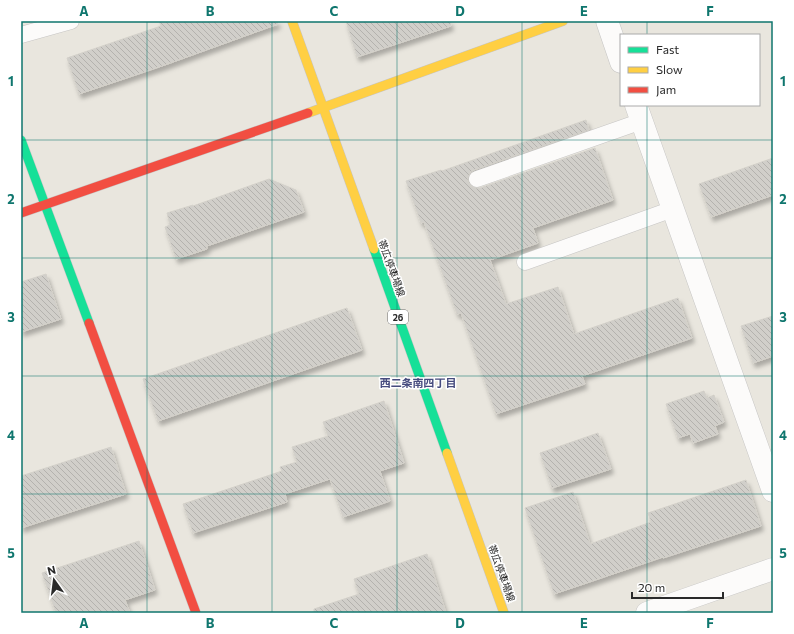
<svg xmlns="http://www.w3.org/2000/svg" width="794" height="634" font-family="Commissioner,'Noto Sans JP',sans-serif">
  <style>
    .building { fill: url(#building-back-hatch); stroke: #d4d1ca; filter: url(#shadow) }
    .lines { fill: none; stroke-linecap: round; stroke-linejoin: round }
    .lane-casing { stroke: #c6c5c4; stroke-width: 17 }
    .street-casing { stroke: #c6c5c4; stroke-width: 23 }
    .fast-casing { stroke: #c6c5c4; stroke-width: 10 }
    .slow-casing { stroke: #c6c5c4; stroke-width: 10 }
    .jam-casing { stroke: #c6c5c4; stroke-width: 10 }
    .lane { stroke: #fcfbfa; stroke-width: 16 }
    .street { stroke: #fcfbfa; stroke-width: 22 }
    .fast { stroke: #16e098; stroke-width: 9 }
    .slow { stroke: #ffcf43; stroke-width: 9 }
    .jam { stroke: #f24e42; stroke-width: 9 }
    .grid { fill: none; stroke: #0f766e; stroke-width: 1; stroke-opacity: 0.55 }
    .labels { text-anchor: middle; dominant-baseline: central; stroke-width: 3; stroke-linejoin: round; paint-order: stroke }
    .shield { fill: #fff; stroke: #6a6a6a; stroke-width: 1 }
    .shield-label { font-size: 9px; font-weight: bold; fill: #2a2a2a }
    .street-label { font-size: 10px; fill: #2a2a2a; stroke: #fff }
    .neighbourhood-label { font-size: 11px; font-weight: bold; fill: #464b7e; stroke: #fff }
    .neatline { fill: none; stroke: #0f766e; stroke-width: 1.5 }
    .grid-label { font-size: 13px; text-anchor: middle; font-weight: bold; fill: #0f766e }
  </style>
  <defs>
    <pattern id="building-back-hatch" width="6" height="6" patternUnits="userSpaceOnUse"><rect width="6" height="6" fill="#d1cfca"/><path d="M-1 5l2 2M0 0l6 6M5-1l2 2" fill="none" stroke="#b4b2ae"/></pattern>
    <filter id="shadow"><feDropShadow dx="2.5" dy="4.5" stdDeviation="2" flood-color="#0004"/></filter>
  </defs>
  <rect width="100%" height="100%" fill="#e9e6de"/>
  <g class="building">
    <polygon points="159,21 277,21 278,24 162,66 79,94 67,58 161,26"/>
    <polygon points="346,21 450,21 451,26 357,57"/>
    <polygon points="586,120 589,130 474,170 470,173 468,177 468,182 471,186 475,188 480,188 595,148 613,200 533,228 538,243 490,260 506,304 558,287 574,334 678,298 692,338 582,376 585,384 496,414 461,313 457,314 424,222 421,223 406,181 441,170 442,171"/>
    <polygon points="773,158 773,195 711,217 699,184"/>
    <polygon points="269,179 296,190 304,212 207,246 207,249 176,259 165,227 170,225 167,213 193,205 193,206"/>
    <polygon points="46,274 61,319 21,332 21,282"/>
    <polygon points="347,308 362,350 158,421 143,379"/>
    <polygon points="773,316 773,356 753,363 741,326"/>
    <polygon points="704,391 707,398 714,395 724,422 715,426 718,434 693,443 690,434 678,438 666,404"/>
    <polygon points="384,401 404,463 380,471 390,501 343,517 330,479 285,494 287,502 193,533 183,504 282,471 280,467 297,462 292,447 328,436 323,422"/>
    <polygon points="598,433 611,469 552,488 540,453"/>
    <polygon points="111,447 126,494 21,528 21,476"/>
    <polygon points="746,480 761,526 663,558 663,557 554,594 525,508 573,492 590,544 651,522 648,513"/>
    <polygon points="139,541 155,590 125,600 130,613 56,613 42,573"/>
    <polygon points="427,554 446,613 314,613 314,609 359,594 354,579"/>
  </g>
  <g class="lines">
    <defs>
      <g id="lane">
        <polyline points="21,35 71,21"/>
        <polyline points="477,179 642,121"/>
        <polyline points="525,262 673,209"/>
      </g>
      <g id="street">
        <polyline points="607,21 621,62"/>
        <polyline points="636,105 773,491"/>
        <polyline points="647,613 773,569"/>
      </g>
      <g id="fast">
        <polyline points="21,140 89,323"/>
        <polyline points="374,249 447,453"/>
      </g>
      <g id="slow">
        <polyline points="292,21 374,249"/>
        <polyline points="308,113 563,21"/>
        <polyline points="447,453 504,613"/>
      </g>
      <g id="jam">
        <polyline points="21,213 308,113"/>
        <polyline points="89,323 196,613"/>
      </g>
    </defs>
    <use href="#lane" class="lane-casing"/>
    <use href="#street" class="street-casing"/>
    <use href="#fast" class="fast-casing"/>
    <use href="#slow" class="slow-casing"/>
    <use href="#jam" class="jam-casing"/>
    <use href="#lane" class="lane"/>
    <use href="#street" class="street"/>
    <use href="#fast" class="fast"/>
    <use href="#slow" class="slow"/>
    <use href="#jam" class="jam"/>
  </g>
  <path class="grid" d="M147,21V613M272,21V613M397,21V613M522,21V613M647,21V35M647,105V613M21,140H773M21,258H773M21,376H773M21,494H773"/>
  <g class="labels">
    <rect class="shield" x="388" y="310" width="20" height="14" rx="3"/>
    <g class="shield-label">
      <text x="398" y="317">26</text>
    </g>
    <g class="street-label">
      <text transform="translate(392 268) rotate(70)">帯広停車場線</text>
      <text transform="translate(502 573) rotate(70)">帯広停車場線</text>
    </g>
    <g class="neighbourhood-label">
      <text x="418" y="382">西二条南四丁目</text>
    </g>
  </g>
  <rect width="794" height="634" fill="none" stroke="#ffffff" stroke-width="44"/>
  <rect x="620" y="34" width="140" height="72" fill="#ffffff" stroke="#aaaaaa"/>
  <rect x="628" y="47" width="20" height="6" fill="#16e098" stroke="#aaaaaa"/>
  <text x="656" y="54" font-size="12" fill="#2a2a2a">Fast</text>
  <rect x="628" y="67" width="20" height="6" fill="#ffcf43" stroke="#aaaaaa"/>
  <text x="656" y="74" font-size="12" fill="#2a2a2a">Slow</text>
  <rect x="628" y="87" width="20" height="6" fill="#f24e42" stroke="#aaaaaa"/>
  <text x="656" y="94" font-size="12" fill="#2a2a2a">Jam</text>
  <g transform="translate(54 580) rotate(346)" stroke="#ffffff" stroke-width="3" paint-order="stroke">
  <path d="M0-3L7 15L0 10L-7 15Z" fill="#2a2a2a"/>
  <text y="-6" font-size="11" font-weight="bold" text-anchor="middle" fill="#2a2a2a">N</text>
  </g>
  <path d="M632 592v6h91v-6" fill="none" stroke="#2a2a2a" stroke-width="2"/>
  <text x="638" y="592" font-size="12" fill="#2a2a2a" stroke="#ffffff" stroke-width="3" paint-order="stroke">20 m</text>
  <rect x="22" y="22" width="750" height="590" class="neatline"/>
  <g class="grid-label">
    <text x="84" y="16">A</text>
    <text x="210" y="16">B</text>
    <text x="334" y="16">C</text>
    <text x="460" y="16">D</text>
    <text x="584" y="16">E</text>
    <text x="710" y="16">F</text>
    <text x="11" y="86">1</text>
    <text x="783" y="86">1</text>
    <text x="11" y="204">2</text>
    <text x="783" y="204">2</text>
    <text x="11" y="322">3</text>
    <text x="783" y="322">3</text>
    <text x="11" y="440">4</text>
    <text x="783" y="440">4</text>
    <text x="11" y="558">5</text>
    <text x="783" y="558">5</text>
    <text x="84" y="628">A</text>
    <text x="210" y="628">B</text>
    <text x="334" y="628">C</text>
    <text x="460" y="628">D</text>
    <text x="584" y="628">E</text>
    <text x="710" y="628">F</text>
  </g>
</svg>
